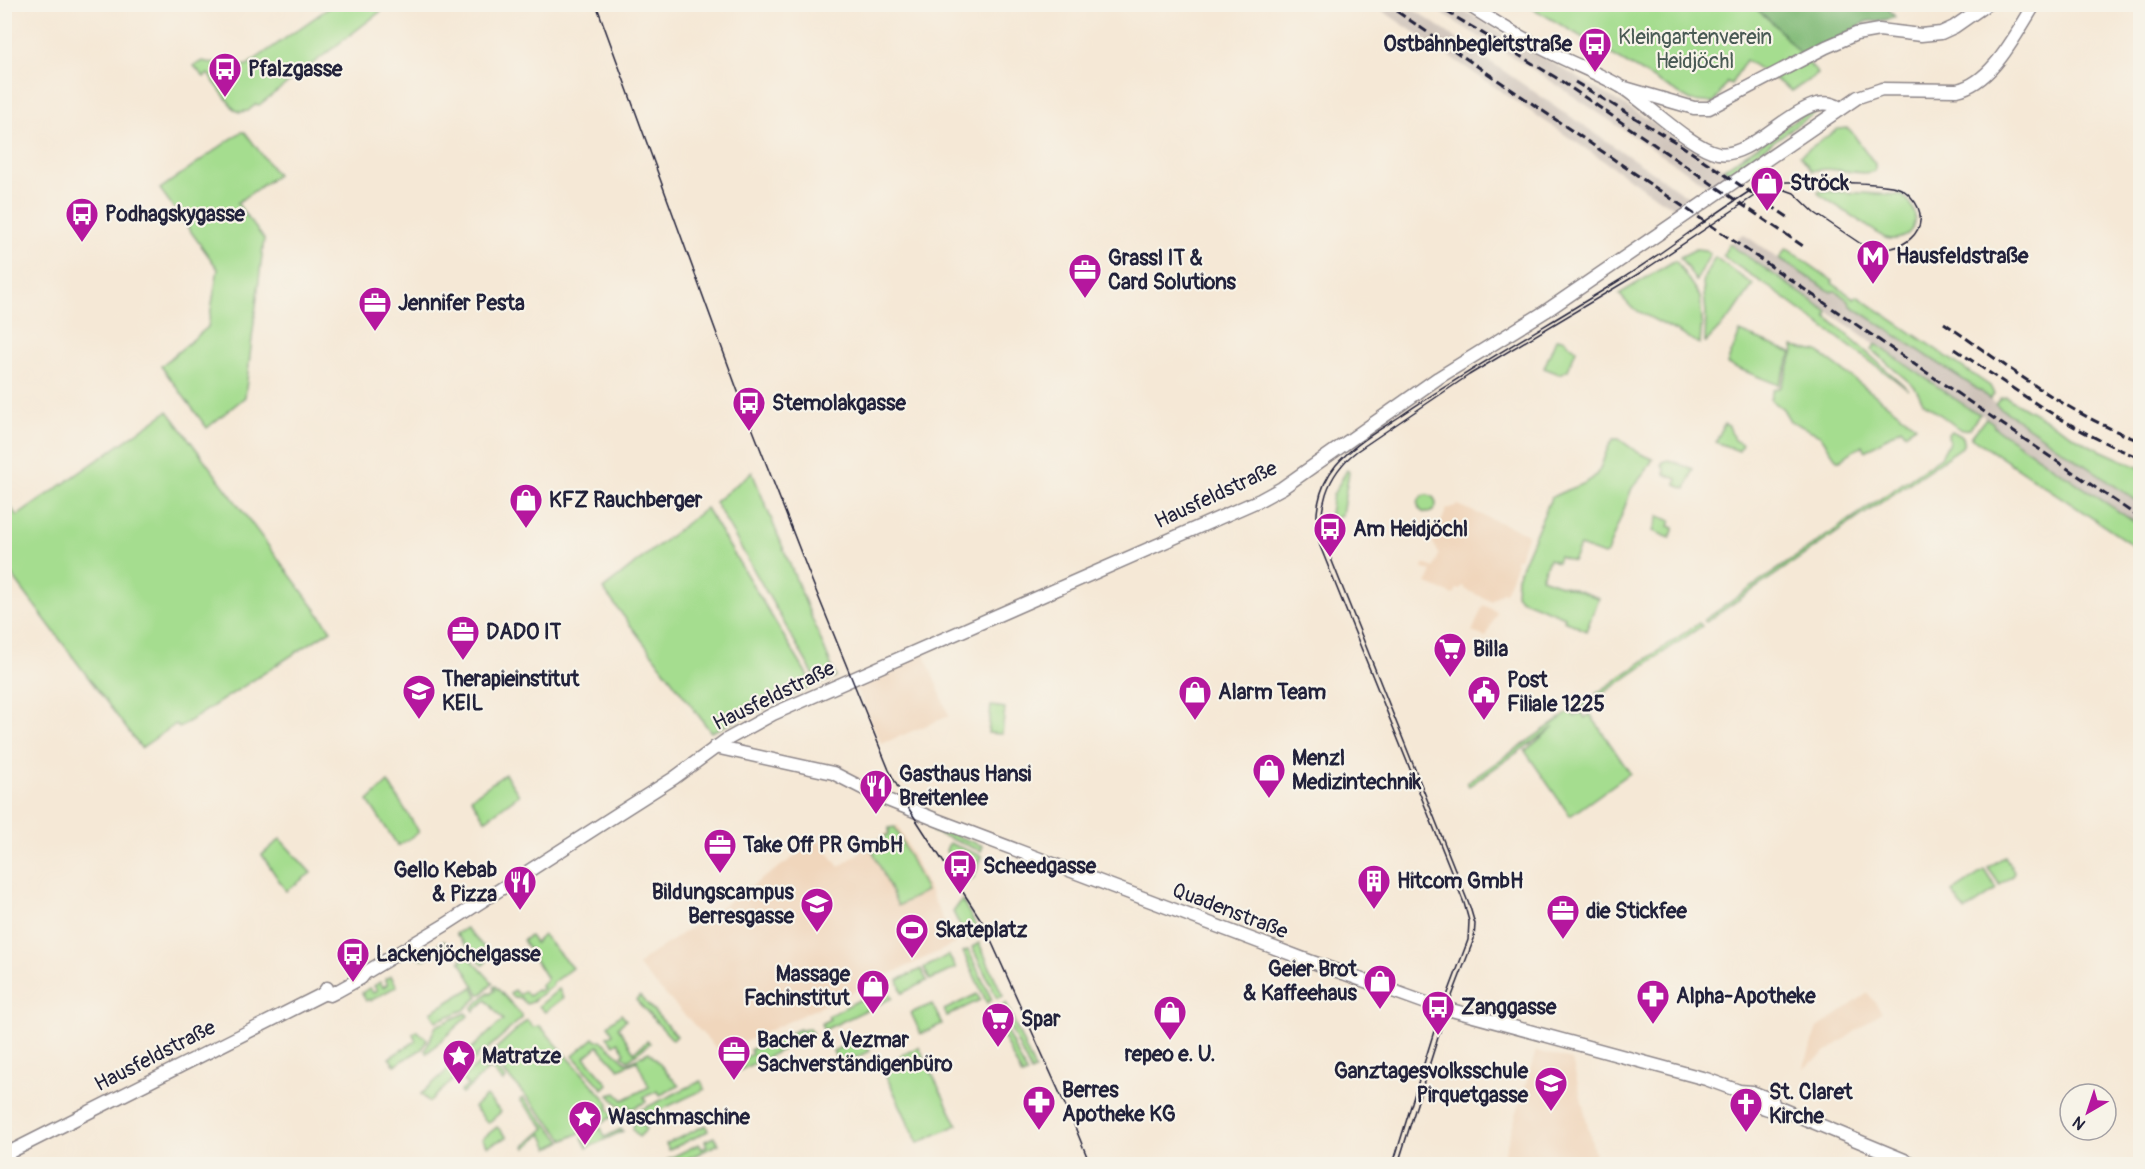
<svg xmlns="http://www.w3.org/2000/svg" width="2145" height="1169" font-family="Pangolin,sans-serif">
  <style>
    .built { fill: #f0d6bc }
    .industrial { fill: #cec2b9 }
    .green { fill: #a5dd8f; stroke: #648065; stroke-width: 1.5 }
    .forest { fill: #84bc7a; stroke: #536f5a; stroke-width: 1.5 }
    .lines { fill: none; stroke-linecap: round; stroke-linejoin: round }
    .tertiary-casing { stroke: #8c8588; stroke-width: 15 }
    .tertiary { stroke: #fff; stroke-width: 12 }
    .tram { stroke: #22223b; stroke-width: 1.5 }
    .rail { stroke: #22223b; stroke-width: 3; stroke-dasharray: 9 4.5; stroke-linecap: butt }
    .labels { text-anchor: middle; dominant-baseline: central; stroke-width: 4.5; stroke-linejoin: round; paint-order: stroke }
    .park-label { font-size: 21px; fill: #495a54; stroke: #f7f3e8 }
    .poi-label { font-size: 21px; font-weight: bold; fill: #22223b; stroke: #f7f3e8; text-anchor: start }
    .street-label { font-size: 21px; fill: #22223b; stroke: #f7f3e8 }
  </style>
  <rect width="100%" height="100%" fill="#f7f3e8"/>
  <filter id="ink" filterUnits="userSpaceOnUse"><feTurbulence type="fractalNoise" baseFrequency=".0167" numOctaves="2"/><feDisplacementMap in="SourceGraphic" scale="12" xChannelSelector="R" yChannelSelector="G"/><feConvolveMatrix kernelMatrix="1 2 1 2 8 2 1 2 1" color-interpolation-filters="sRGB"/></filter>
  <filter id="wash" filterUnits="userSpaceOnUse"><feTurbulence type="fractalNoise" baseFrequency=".008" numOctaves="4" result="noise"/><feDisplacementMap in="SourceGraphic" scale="24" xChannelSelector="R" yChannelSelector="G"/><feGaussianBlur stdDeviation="1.35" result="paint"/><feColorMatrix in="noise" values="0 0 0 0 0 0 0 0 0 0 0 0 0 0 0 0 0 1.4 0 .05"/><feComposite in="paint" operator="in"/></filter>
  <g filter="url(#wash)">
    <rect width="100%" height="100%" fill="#f5e8d6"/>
    <g class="built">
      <polygon points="1457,505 1526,533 1527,536 1519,558 1516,558 1515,562 1517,563 1505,593 1502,592 1491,601 1464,589 1464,587 1462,586 1460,589 1457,589 1454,595 1427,584 1432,571 1423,569 1424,564 1434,568 1439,554 1433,543 1446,510"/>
      <polygon points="1483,605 1497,612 1486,637 1472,632"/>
      <polygon points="923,650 949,716 881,744 853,682"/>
      <polygon points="898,825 955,944 721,1053 638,966 646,958 819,840 839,867"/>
      <polygon points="1868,993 1882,1012 1803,1069 1818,1028"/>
      <polygon points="1536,1051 1572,1060 1597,1164 1501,1164"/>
    </g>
    <g class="industrial">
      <polygon points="1374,5 1407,5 1690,198 1676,208 1661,200"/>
      <polygon points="1428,5 1455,5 1636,112 1729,172 1708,186 1540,74"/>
      <polygon points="1743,234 1788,265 1849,301 1850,305 1982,392 2003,410 2140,503 2140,526 1994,427 1993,423 1973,409 1970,409 1729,244"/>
    </g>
    <g class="green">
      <polygon points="333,5 389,5 259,105 256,104 248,111 239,112 234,109 208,74 204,77 194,66 202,61 235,67 247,65"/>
      <polygon points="1527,5 1752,5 1774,24 1818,74 1792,91 1746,60 1731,84 1727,82 1714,103 1691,101"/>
      <polygon points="1813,108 1816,112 1729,172 1724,169"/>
      <path d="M1847,128L1851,131L1875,164V171C1861,177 1831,165 1812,171L1800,155L1838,129Z"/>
      <polygon points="241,132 245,132 277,175 237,203 264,239 245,397 207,428 161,366 208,327 218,269 160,189"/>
      <path d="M1818,191L1901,195C1926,209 1915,246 1885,238L1819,194Z"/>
      <polygon points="1729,244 1828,312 1826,316 1909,390 1769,287 1728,260 1723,255"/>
      <polygon points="1786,248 1833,281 1832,283 1854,298 1857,296 1990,386 1994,394 1990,400 1982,392 1850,305 1849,301 1835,291 1831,292 1779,259"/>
      <polygon points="1696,249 1705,250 1710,254 1696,281 1680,257"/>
      <polygon points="1715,257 1753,285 1733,314 1706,342 1705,342 1706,313 1703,283 1706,273"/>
      <polygon points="1674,261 1676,261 1700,297 1702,320 1700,344 1632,308 1619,294"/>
      <polygon points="1740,332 1792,353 1779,385 1727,364"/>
      <polygon points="1556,339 1563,339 1576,350 1568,370 1559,374 1544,368"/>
      <polygon points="1876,344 1970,409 1980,414 1969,429 1961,430 1923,402 1915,387 1875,353 1872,349"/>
      <polygon points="1793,347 1818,352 1916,426 1905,433 1901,428 1866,451 1862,445 1840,460 1837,460 1820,435 1790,421 1783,409 1770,399 1773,390 1781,387 1794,352"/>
      <polygon points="2006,397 2093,447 2140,468 2140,503 1996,405 2001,398"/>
      <polygon points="168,411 331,630 179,728 176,724 141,748 5,566 5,499 17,516"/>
      <polygon points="1986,418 1993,423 1994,427 2140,526 2140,550 1971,437"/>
      <polygon points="1724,424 1729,426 1734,440 1742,444 1739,451 1716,442"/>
      <polygon points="1952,431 1963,437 1964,442 1962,447 1706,622 1704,620 1941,457 1949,442 1948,434"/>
      <path d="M1614,439H1619L1637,452L1653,459L1646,471L1632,488L1607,553L1604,555L1580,546L1573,561L1559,556L1557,562L1549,559L1541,578L1599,598L1586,631L1564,620L1565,617L1520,599L1516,594L1517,577L1551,498C1564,489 1584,487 1594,477C1605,467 1603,449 1614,439Z"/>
      <polygon points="1668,460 1693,469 1686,489 1676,485 1677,479 1664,474 1665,470 1662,466 1662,463"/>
      <polygon points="1347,470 1349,472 1342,514 1328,525 1333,495"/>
      <polygon points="752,472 836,677 819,684 715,502"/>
      <circle cx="1427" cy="504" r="9"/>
      <polygon points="706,508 814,686 711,732 603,589"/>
      <polygon points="1659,516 1671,521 1669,526 1674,528 1670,538 1653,531"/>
      <polygon points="1699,623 1702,626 1598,697 1596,694"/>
      <polygon points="1590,698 1592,701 1573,715 1575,717 1581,712 1585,718 1590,714 1630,773 1570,816 1525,751 1554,727 1469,786 1467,783"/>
      <polygon points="991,706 1005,708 1002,734 988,733"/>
      <polygon points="505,774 519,795 485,820 471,798"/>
      <polygon points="388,782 419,832 398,846 368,801"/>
      <polygon points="928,825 983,846 981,851 933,832"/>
      <polygon points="895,827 926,891 898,906 870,845 889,834 889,828"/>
      <polygon points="280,839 311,873 286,891 262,855"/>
      <polygon points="949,843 982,856 974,877 966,882 946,851"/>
      <polygon points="2005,856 2014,872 2013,875 2000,885 1988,868"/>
      <polygon points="1985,870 1997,889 1965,911 1952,892"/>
      <polygon points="962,900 980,933 967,940 953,912"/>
      <polygon points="466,928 491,955 486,959 487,961 483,965 456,934"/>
      <polygon points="543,935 572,968 552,983 553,985 530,1003 526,1004 521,998 513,997 510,994 514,990 520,995 524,991 529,996 536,990 539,991 543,988 540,986 547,979 523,940 530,936 535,943"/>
      <polygon points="444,941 451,952 445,956 438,952 424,959 417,957"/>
      <polygon points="979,943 1003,996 997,998 972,947"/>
      <polygon points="462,949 493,983 482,994 479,994 460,961 463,960 458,952"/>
      <polygon points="968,950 992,1000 987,1003 963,952"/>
      <polygon points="948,955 956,968 930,980 924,968"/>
      <polygon points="921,969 927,981 902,993 898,980"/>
      <polygon points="391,976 397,986 370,1001 369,999 366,1001 362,993 369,988 373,993 377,990 374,986 380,982 383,987 388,984 385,979"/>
      <polygon points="495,986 522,1015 522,1018 483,1053 481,1052 476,1056 477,1058 429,1102 421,1094 503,1020 486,1000 474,1011 472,1008 488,993 490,994 495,990 493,988"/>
      <polygon points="473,987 478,997 464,1010 436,1021 431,1012"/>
      <polygon points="559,989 563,998 545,1012 539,1006"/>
      <polygon points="887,989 892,998 824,1030 821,1024 830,1019 828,1016 867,996 868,998"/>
      <polygon points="977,994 980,1000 947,1016 944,1010"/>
      <polygon points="640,996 677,1036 673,1040 636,1000"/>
      <polygon points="1006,1003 1035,1070 1031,1072 1000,1006"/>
      <polygon points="932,1004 942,1024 921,1034 911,1013"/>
      <polygon points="995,1007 1027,1074 1022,1076 990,1010"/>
      <polygon points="466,1013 468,1016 427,1053 425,1050 436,1026"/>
      <polygon points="621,1014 626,1020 618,1027 634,1052 647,1041 650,1043 628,1060 622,1055 625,1053 618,1042 614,1045 607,1037 613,1034 608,1025"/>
      <polygon points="527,1020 533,1027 540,1026 609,1103 608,1109 614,1116 565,1140 489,1055"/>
      <polygon points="809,1028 813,1035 732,1074 731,1071 738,1061 752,1054 750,1050 800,1029 801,1031"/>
      <polygon points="417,1031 427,1039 422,1049 395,1065 389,1058 416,1041 413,1034"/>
      <polygon points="863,1036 870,1051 840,1065 833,1051"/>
      <polygon points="594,1038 597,1041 601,1040 627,1063 649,1052 679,1086 660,1095 658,1091 644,1097 646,1102 631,1109 629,1106 622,1109 609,1095 616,1093 623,1100 649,1087 637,1061 619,1069 598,1046 585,1057 608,1084 603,1089 573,1056"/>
      <polygon points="919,1047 957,1125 918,1143 881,1065"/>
      <polygon points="481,1062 487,1069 492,1064 506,1079 503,1082 490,1068 462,1094 460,1092 468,1085 462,1079"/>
      <polygon points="701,1081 705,1089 641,1119 646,1130 639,1137 633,1130 634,1123 628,1116"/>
      <polygon points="486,1096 501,1112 488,1123 474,1107"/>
      <polygon points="523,1098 562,1141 549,1148 542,1134 526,1148 525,1146 545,1128 520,1100"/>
      <polygon points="706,1125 708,1131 669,1150 666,1144"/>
      <polygon points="497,1127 507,1137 488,1146 482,1139"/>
      <polygon points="601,1128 605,1137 621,1129 623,1131 587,1148 582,1137"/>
      <polygon points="714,1137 719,1144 689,1158 691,1164 665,1164 668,1159 699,1144 702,1149 707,1146 705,1141"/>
    </g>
    <path class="forest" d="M1752,5H1886L1895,17C1881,24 1867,16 1857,28L1802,56L1774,24Z"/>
  </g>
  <g filter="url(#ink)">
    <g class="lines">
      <defs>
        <g id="tertiary">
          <path d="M1467,4C1490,19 1514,34 1538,46C1565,61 1594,71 1620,86C1646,102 1691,148 1718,153C1756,161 1804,84 1840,108"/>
          <polyline points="1625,88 1694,108 1709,108 1826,47 1856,34 1879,30 1921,35 1941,33 1954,27 1987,4"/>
          <polyline points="715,747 833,773 880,797 937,820 1304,959 1429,1004 1706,1079 1739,1091 1752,1092 1772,1100 1774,1106 1914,1164"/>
          <path d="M323,993L330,995L334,993L361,978L365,973L445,925L619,813L674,778L726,740L773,714L1260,500L1282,488L1438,378L1546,311L1858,97L1882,89L1957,90C1993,83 2016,33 2035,4"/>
          <path d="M1739,1091C1748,1101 1756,1105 1768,1109L1774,1106"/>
          <polyline points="4,1155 323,994 327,988"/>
        </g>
      </defs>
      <use href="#tertiary" class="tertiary-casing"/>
      <use href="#tertiary" class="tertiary"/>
      <g class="tram">
        <polyline points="596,4 737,389 812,581 889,770 909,809 983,923 1075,1127 1090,1164"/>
        <path d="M1393,1164L1435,1028L1468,940L1469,921L1464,903L1320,546C1313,518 1317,488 1336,465C1354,444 1380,430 1402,415C1471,368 1544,327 1615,283C1664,253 1709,216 1758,186C1774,179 1877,182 1896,187C1902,189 1907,192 1911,197C1939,228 1898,260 1864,246L1815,213L1794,193L1780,188L1763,190L1643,271L1469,375L1357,451C1327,474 1315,510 1326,546L1470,907L1475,924L1474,939L1447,1009L1398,1164"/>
      </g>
      <g class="rail">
        <polyline points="1386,4 2140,518"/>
        <polyline points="1434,4 1555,77 1803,246"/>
        <polyline points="1575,82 1682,146 1789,218"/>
        <path d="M1944,323C2007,366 2068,414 2140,441"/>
        <path d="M1955,349C2015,390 2073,432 2140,458"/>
      </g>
    </g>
  </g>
  <defs>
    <symbol id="bus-pin" viewBox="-11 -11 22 30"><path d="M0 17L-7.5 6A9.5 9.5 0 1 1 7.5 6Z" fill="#b5179e" stroke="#f7f3e8"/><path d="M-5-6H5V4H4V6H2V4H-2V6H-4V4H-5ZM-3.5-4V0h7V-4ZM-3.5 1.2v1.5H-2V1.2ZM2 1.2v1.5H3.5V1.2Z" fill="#fff"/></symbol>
    <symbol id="shop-pin" viewBox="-11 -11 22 30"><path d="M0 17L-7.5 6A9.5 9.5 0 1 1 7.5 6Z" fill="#b5179e" stroke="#f7f3e8"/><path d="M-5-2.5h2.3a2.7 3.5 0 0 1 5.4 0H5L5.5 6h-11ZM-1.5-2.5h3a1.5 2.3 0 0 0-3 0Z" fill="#fff"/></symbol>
    <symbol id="metro-pin" viewBox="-11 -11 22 30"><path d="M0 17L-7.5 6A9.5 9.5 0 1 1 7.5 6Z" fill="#b5179e" stroke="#f7f3e8"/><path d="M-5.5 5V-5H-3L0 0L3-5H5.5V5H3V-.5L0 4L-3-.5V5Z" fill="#fff"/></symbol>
    <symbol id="office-pin" viewBox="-11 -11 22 30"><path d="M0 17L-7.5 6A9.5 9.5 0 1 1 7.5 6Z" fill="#b5179e" stroke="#f7f3e8"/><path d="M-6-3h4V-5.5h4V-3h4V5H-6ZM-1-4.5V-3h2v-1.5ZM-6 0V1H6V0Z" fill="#fff"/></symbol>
    <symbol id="supermarket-pin" viewBox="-11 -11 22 30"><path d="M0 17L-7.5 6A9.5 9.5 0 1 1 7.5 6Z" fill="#b5179e" stroke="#f7f3e8"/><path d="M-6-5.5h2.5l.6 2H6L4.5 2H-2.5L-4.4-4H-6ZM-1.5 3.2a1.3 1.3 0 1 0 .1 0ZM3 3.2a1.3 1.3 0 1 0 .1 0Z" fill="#fff"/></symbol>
    <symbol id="school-pin" viewBox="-11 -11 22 30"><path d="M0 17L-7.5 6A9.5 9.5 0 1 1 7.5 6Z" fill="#b5179e" stroke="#f7f3e8"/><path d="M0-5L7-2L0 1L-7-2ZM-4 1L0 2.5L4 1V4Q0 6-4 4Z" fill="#fff"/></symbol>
    <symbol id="civic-pin" viewBox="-11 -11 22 30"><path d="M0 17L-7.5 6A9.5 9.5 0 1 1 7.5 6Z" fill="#b5179e" stroke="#f7f3e8"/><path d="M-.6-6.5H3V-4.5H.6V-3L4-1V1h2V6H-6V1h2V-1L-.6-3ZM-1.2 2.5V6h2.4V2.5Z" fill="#fff"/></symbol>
    <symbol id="restaurant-pin" viewBox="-11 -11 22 30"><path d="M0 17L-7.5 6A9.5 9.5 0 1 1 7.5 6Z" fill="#b5179e" stroke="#f7f3e8"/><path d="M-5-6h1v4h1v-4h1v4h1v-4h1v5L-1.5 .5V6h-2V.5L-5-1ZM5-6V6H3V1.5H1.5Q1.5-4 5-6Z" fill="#fff"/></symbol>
    <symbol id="building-pin" viewBox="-11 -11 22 30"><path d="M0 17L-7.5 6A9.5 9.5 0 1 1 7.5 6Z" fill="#b5179e" stroke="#f7f3e8"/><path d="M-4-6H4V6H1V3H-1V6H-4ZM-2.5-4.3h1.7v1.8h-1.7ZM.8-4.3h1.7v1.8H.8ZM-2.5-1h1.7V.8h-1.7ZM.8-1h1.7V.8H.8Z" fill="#fff"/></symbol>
    <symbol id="stadium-pin" viewBox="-11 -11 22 30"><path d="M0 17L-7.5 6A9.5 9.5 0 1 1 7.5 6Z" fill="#b5179e" stroke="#f7f3e8"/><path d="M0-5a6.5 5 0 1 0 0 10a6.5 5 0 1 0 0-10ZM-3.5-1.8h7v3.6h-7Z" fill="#fff"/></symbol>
    <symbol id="pharmacy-pin" viewBox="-11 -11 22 30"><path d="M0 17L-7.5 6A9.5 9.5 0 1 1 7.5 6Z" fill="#b5179e" stroke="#f7f3e8"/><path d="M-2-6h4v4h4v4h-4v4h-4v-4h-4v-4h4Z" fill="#fff"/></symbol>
    <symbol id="sight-pin" viewBox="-11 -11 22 30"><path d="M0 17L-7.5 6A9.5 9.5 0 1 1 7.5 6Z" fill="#b5179e" stroke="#f7f3e8"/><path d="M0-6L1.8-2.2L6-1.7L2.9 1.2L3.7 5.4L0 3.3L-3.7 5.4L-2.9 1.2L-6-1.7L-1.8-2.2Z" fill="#fff"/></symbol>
    <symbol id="church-pin" viewBox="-11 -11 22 30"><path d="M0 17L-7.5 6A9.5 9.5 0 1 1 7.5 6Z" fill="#b5179e" stroke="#f7f3e8"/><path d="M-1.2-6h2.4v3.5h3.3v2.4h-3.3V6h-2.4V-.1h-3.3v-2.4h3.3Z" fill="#fff"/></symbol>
  </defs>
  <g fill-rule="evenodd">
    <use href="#bus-pin" x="1576" y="25" width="38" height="52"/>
    <use href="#bus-pin" x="206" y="50" width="38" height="52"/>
    <use href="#shop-pin" x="1748" y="164" width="38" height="52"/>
    <use href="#bus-pin" x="63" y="195" width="38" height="52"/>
    <use href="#metro-pin" x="1854" y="237" width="38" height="52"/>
    <use href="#office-pin" x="1066" y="251" width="38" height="52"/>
    <use href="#office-pin" x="356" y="284" width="38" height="52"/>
    <use href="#bus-pin" x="730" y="384" width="38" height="52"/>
    <use href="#shop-pin" x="507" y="481" width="38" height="52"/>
    <use href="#bus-pin" x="1311" y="510" width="38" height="52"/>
    <use href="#office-pin" x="444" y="613" width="38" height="52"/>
    <use href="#supermarket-pin" x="1431" y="630" width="38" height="52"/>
    <use href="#school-pin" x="400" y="672" width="38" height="52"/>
    <use href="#shop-pin" x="1176" y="673" width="38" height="52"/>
    <use href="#civic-pin" x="1465" y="673" width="38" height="52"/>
    <use href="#shop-pin" x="1250" y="751" width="38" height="52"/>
    <use href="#restaurant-pin" x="857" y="767" width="38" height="52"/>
    <use href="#office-pin" x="701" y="826" width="38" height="52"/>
    <use href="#bus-pin" x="941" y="847" width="38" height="52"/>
    <use href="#building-pin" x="1355" y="862" width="38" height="52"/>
    <use href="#restaurant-pin" x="501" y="863" width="38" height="52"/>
    <use href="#school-pin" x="798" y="885" width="38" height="52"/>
    <use href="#office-pin" x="1544" y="892" width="38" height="52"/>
    <use href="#stadium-pin" x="893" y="911" width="38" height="52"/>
    <use href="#bus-pin" x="334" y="935" width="38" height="52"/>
    <use href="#shop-pin" x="1361" y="962" width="38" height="52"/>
    <use href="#shop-pin" x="854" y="967" width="38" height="52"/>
    <use href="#pharmacy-pin" x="1634" y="977" width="38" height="52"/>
    <use href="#bus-pin" x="1419" y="988" width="38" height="52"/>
    <use href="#shop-pin" x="1151" y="993" width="38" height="52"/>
    <use href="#supermarket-pin" x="979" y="1000" width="38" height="52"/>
    <use href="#office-pin" x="715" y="1033" width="38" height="52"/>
    <use href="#sight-pin" x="440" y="1037" width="38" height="52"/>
    <use href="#school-pin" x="1532" y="1064" width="38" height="52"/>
    <use href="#pharmacy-pin" x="1020" y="1083" width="38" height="52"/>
    <use href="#church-pin" x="1727" y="1085" width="38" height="52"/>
    <use href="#sight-pin" x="566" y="1098" width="38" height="52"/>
  </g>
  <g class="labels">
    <g class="park-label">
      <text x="1695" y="37">Kleingartenverein<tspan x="1695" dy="24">Heidjöchl</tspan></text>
    </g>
    <g class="poi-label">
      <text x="1572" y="44" text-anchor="end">Ostbahnbegleitstraße</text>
      <text x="248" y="69">Pfalzgasse</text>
      <text x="1790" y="183">Ströck</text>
      <text x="105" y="214">Podhagskygasse</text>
      <text x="1896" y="256">Hausfeldstraße</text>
      <text x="1108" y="258">Grassl IT &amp;<tspan x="1108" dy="24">Card Solutions</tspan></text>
      <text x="398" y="303">Jennifer Pesta</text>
      <text x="772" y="403">Stemolakgasse</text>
      <text x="549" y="500">KFZ Rauchberger</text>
      <text x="1353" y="529">Am Heidjöchl</text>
      <text x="486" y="632">DADO IT</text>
      <text x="1473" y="649">Billa</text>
      <text x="442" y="679">Therapieinstitut<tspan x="442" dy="24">KEIL</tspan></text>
      <text x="1507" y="680">Post<tspan x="1507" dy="24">Filiale 1225</tspan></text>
      <text x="1218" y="692">Alarm Team</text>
      <text x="1292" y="758">Menzl<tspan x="1292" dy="24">Medizintechnik</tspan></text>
      <text x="899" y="774">Gasthaus Hansi<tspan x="899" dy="24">Breitenlee</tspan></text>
      <text x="743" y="845">Take Off PR GmbH</text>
      <text x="983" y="866">Scheedgasse</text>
      <text x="497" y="870" text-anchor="end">Gello Kebab<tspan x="497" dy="24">&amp; Pizza</tspan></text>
      <text x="1397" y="881">Hitcom GmbH</text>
      <text x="794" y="892" text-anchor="end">Bildungscampus<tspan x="794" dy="24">Berresgasse</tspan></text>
      <text x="1586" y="911">die Stickfee</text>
      <text x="935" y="930">Skateplatz</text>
      <text x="376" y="954">Lackenjöchelgasse</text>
      <text x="1357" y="969" text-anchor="end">Geier Brot<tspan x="1357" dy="24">&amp; Kaffeehaus</tspan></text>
      <text x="850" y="974" text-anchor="end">Massage<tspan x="850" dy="24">Fachinstitut</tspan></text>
      <text x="1676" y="996">Alpha-Apotheke</text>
      <text x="1461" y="1007">Zanggasse</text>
      <text x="1021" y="1019">Spar</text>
      <text x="757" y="1040">Bacher &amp; Vezmar<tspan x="757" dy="24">Sachverständigenbüro</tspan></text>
      <text x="1170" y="1054" text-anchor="middle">repeo e. U.</text>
      <text x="482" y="1056">Matratze</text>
      <text x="1528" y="1071" text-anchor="end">Ganztagesvolksschule<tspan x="1528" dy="24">Pirquetgasse</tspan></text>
      <text x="1062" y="1090">Berres<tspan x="1062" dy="24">Apotheke KG</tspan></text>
      <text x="1769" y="1092">St. Claret<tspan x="1769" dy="24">Kirche</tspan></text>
      <text x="608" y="1117">Waschmaschine</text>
    </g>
    <g class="street-label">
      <text transform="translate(1216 495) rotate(-25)">Hausfeldstraße</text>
      <text transform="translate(774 696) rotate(-26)">Hausfeldstraße</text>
      <text transform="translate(1230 911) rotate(21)">Quadenstraße</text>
      <text transform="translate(155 1056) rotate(-27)">Hausfeldstraße</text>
    </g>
  </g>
  <rect width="2145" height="1169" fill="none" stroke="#f7f3e8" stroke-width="24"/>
  <g transform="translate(2088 1112) rotate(219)"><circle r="28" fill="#f7f3e8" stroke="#a29fa3" stroke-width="1.5"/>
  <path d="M0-4.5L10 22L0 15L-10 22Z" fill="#b5179e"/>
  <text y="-9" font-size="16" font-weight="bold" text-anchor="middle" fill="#22223b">N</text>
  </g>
</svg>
